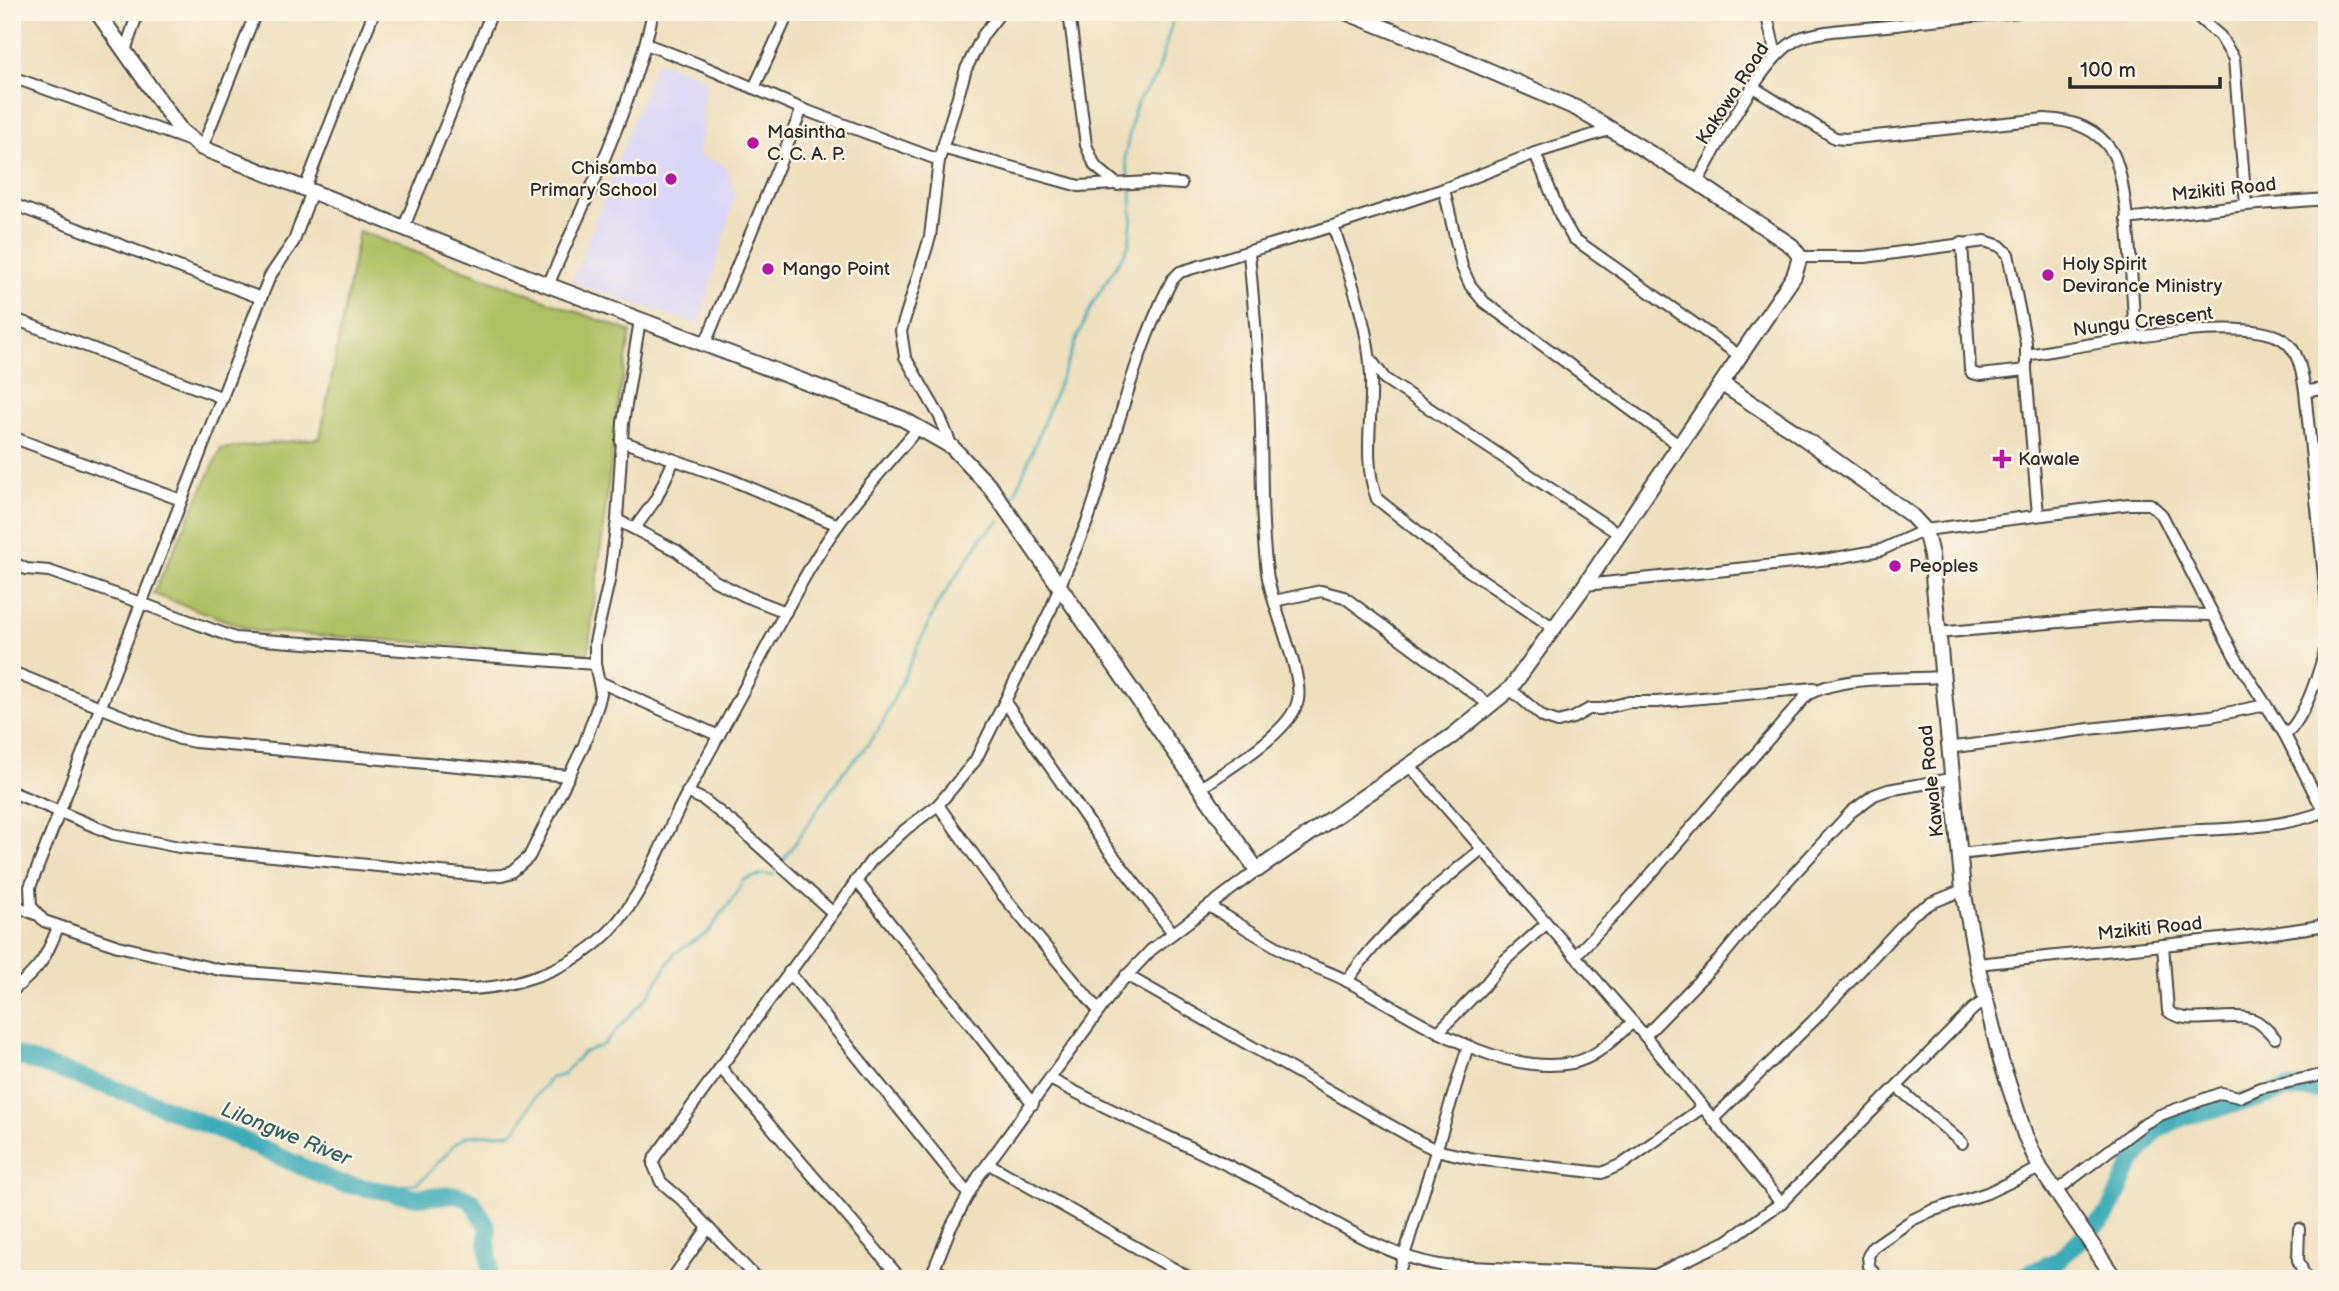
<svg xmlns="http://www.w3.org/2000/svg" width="2339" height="1291" font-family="'Balsamiq Sans',sans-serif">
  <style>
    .built { fill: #dad6f7 }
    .green { fill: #afc063; stroke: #6d7647; stroke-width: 2 }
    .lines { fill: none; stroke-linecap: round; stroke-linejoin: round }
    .stream { stroke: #3cacb9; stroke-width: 2.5 }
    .river { stroke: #3cacb9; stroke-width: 18 }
    .minor-casing { stroke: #484641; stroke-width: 14 }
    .tertiary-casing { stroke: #484641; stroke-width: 18 }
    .minor { stroke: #fff; stroke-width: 10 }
    .tertiary { stroke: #fff; stroke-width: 14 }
    .poi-dot { fill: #b5179e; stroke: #fcf5e5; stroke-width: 2.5 }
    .labels { text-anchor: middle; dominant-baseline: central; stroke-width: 5; stroke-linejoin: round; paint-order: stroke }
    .street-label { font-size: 19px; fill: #2b2b2b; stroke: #fcf5e5 }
    .poi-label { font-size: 19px; fill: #2b2b2b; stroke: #fcf5e5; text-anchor: start }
    .water-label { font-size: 21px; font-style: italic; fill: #325f64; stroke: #fcf5e5 }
  </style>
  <rect width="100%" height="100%" fill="#fcf5e5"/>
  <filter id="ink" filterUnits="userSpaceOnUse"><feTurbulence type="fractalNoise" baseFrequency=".0143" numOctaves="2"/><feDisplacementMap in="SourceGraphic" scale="14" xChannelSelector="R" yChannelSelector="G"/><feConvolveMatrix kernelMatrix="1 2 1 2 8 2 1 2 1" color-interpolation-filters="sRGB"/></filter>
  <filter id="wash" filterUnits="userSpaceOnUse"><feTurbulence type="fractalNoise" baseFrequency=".00686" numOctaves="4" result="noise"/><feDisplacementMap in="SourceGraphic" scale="28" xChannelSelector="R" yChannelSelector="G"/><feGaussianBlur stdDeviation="1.57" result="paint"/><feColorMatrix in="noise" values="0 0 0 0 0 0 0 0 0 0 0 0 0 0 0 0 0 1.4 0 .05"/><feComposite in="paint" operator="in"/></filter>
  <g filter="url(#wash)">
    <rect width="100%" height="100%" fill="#eedfbd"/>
    <polygon class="built" points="656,61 707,79 702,119 704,123 699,155 725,165 736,193 699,325 572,282"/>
    <polygon class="green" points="359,231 631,332 619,397 588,654 255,631 153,594 221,449 320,438"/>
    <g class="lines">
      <g class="stream">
        <polyline points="1129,179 1125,156 1134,111 1140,98 1157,76 1175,12"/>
        <polyline points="1014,497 1079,333 1093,303 1129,245 1132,217 1131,189"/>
        <polyline points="783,861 843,772 862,752 881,726 937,605 983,536 1000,521"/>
        <polyline points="374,1189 417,1183 425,1177 456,1143 467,1136 510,1133 517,1129 535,1097 551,1078 563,1075 582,1053 603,1045 648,996 675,953 708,932 735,896 743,880 760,875 774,874"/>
      </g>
      <g class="river">
        <polyline points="12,1054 139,1097 231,1135 339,1183 417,1197 457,1195 471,1200 488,1228 487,1240 491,1279"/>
        <polyline points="1984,1279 2015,1279"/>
        <polyline points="2018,1279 2058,1260 2108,1214 2131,1165 2155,1131 2185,1116 2260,1098 2287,1089 2327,1090"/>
      </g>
    </g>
  </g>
  <g filter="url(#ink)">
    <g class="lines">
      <defs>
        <g id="minor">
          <polyline points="1069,12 1086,145 1095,166 1118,185"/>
          <polyline points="1766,12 1776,55"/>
          <polyline points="2192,12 2220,36 2234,59 2246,205"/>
          <polyline points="1921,21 2018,12"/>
          <polyline points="646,44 698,64 802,109 939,160"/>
          <polyline points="125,51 138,12"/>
          <polyline points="12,77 188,140"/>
          <path d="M1753,87L1835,138L1845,139L2045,119C2071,120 2096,128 2111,150C2130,178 2132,299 2135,337"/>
          <polyline points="754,88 789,12"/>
          <polyline points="202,148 256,12"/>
          <polyline points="942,148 1079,186 1149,182 1181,184"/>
          <polyline points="1535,153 1561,217 1573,238 1740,356"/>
          <path d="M1697,182C1718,147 1765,49 1803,37C1839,26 1883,30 1921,21L1927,12"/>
          <polyline points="305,188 374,12"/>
          <polyline points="1444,189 1462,267 1470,285 1484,302 1680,446"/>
          <path d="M312,191L294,241L270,276L261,298L30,887L31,906L44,921L118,946L220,970L465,989C509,989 564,971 598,942C645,902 660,840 690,788C716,740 743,692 768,644C790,604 811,562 838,525C863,491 892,459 919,427"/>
          <polyline points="12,204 261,298"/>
          <polyline points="2126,219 2246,205 2327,199"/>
          <path d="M1333,226C1349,274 1369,325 1371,376C1373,416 1362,461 1377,499L1463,567L1554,628"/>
          <polyline points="403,229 492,12"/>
          <polyline points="1962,243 1970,369 1972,373 1980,375 2026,370"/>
          <polyline points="1800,257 1865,257 1985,241 2000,246 2008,254 2026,343 2026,370 2038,515"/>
          <path d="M548,285C587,196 632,108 653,12"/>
          <polyline points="12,318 223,398"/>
          <polyline points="705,344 802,109"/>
          <path d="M2026,355C2079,347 2239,313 2282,339C2299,349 2302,373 2305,391L2327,606"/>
          <polyline points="1371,360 1385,379 1619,534"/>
          <polyline points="2305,391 2327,389"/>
          <polyline points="12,437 181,500"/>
          <polyline points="621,441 732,480 838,525"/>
          <polyline points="952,447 940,417 905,357 901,331 930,237 939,160 966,69 983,35 1001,12"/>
          <polyline points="617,520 677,551 715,581 745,596 786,612"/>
          <polyline points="635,528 656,499 674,460"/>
          <polyline points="12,562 26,569 49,571 141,603 235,638 595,664"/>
          <polyline points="1585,585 1830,559 1881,550 1925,530 2129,504 2150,504 2162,515 2234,655 2285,735 2327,818"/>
          <polyline points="1274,601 1321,591 1344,597 1491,706"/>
          <polyline points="1937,633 2148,614 2213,615"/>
          <polyline points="12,672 180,739 195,742 569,776"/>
          <polyline points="600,682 719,736"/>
          <polyline points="1510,689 1543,717 1558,722 1573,718 1589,709 1601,709 1629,702 1657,702 1814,688"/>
          <polyline points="1005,702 1102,841 1173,933"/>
          <path d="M2285,735C2305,719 2322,666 2327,640"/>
          <polyline points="1948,748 2089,729 2211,716 2266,705"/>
          <polyline points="1410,766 1645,1036 1781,1203"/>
          <path d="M1201,788C1227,769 1292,732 1298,700C1303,672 1271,606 1267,572C1261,524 1262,476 1261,428C1260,370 1254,311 1249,253"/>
          <polyline points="12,792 113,834 179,847 483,876 502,875 512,872 529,857 584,745 598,705 601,693 595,664 595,642 609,581 617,520 623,423 640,320"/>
          <polyline points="687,792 704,800 737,826 832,912"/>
          <polyline points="938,805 1001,893 1099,1011"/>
          <path d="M1958,854C2029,847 2100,838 2171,832C2222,828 2275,830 2323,812"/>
          <polyline points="856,880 1033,1104"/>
          <polyline points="12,904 35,914"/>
          <path d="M1209,906C1241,925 1273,946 1306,963C1319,969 1332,973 1345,980C1411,1014 1493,1077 1572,1063C1597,1058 1614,1038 1633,1022"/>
          <path d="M2163,945L2168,1011C2185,1027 2230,1011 2254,1020C2262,1023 2269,1032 2275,1038"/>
          <path d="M1575,956L1623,906L1807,695C1842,675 1900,680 1941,677"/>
          <polyline points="1977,964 2260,935 2327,925"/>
          <polyline points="789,972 968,1194"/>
          <polyline points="1126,975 1418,1141 1436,1150 1475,1159 1602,1173 1624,1163 1703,1107"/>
          <path d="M1347,981C1383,928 1433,889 1482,849"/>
          <path d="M12,991C40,968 45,960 58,927"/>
          <polyline points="1438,1032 1484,986 1504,961 1546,924"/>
          <polyline points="1645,1036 1721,958 1766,904 1851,812 1874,795 1888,790 1951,779"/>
          <polyline points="720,1067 901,1279"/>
          <path d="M1050,1079C1124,1118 1202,1151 1277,1190C1329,1218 1387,1259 1447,1266L1655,1275"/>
          <polyline points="1897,1087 1962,1143"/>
          <polyline points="1713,1119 1814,1020 1913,914 1931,903 1963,890"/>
          <polyline points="989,1164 1192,1279"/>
          <polyline points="2055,1192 2145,1123 2160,1115 2221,1093 2239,1097 2260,1088 2327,1074"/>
          <polyline points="2299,1229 2298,1260 2306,1279"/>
          <polyline points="934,1269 953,1279"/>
          <polyline points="1651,1277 1727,1241 1781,1203 1973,1009 1985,1000"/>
          <polyline points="672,1279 708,1228"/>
          <path d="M757,1279L682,1200L661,1182L653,1164L655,1157L871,861L906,829L938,805L975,761L1052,607C1063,573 1081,542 1092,508C1117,432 1135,351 1172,280L1180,272L1333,226L1444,189L1535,153L1612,129"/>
          <polyline points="930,1279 950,1229 978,1177 1118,985 1151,950 1257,870"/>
          <polyline points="1397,1279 1468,1046"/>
          <polyline points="1878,1279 1869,1266 1868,1256 1873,1247 1912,1220 1931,1211 1987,1193 2040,1168"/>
        </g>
        <g id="tertiary">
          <polyline points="97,12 181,131 202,148 548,285 903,419 952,447 991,488 1257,870 1452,736 1510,689 1585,585 1794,276 1800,257 1792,246 1697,182 1576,108 1448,53 1345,12"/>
          <polyline points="1722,384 1794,431 1911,515 1925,530 1931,555 1963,890 1977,964 2001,1061 2025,1135 2040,1168 2115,1279"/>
        </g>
      </defs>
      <use href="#minor" class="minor-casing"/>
      <use href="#tertiary" class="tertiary-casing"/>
      <use href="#minor" class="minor"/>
      <use href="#tertiary" class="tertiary"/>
    </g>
  </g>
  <g class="poi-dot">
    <circle cx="753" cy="143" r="7"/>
    <circle cx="671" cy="179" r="7"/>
    <circle cx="768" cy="269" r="7"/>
    <circle cx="2048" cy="275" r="7"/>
    <path d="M1998.5 448.5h7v7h7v7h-7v7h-7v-7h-7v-7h7z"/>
    <circle cx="1895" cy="566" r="7"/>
  </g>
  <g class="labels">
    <g class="street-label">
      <text transform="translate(1733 94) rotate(-57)">Kakowa Road</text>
      <text transform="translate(2224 190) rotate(-6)">Mzikiti Road</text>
      <text transform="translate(2143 322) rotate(-7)">Nungu Crescent</text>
      <text transform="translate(1932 781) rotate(-96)">Kawale Road</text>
      <text transform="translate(2150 929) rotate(-6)">Mzikiti Road</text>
    </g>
    <g class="poi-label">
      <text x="767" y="132">Masintha<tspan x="767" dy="22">C. C. A. P.</tspan></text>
      <text x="657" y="168" text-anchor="end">Chisamba<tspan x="657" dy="22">Primary School</tspan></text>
      <text x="2062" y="264">Holy Spirit<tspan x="2062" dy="22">Devirance Ministry</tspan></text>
      <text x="782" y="269">Mango Point</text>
      <text x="2018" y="459">Kawale</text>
      <text x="1909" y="566">Peoples</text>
    </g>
    <g class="water-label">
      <text transform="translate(286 1134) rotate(22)">Lilongwe River</text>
    </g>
  </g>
  <rect width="2339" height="1291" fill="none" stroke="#fcf5e5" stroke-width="42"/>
  <path d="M2070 77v10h150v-10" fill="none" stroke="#2b2b2b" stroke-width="3.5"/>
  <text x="2080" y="77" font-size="21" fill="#2b2b2b" stroke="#fcf5e5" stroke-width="5" paint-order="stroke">100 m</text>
</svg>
